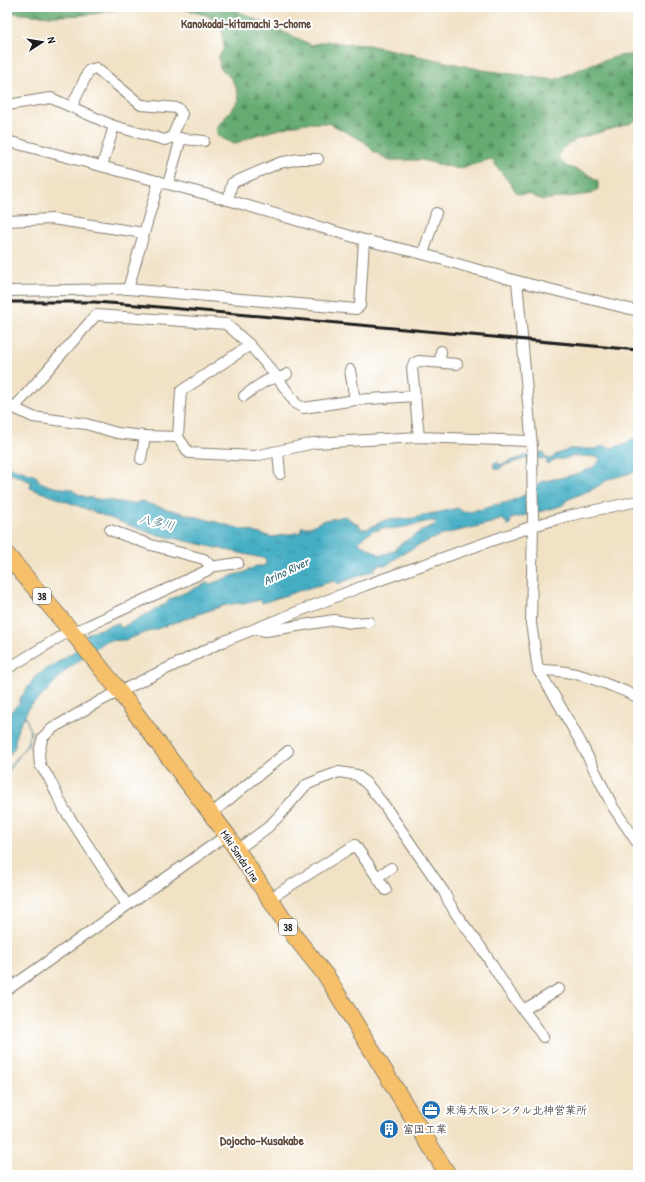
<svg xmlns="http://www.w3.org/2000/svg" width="645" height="1182" font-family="'Patrick Hand','Klee One',sans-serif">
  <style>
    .forest { fill: url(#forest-firs); stroke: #416447 }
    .water { fill: url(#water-ripples); stroke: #306570; fill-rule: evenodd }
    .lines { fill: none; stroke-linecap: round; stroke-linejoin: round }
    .minor-casing { stroke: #867f71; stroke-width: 12 }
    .primary-casing { stroke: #867f71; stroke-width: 18 }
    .minor { stroke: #fff; stroke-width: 10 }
    .primary { stroke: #f6c06b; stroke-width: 16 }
    .rail { stroke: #1c1c1c; stroke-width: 3 }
    .labels { text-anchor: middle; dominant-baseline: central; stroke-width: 4; stroke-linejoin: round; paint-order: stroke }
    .shield { fill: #fff; stroke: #606060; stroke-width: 1 }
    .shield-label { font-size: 10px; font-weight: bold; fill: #1c1c1c }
    .street-label { font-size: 11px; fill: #1c1c1c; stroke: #fff }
    .poi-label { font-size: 11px; fill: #1c1c1c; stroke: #fff; text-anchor: start }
    .neighbourhood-label { font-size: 12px; font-weight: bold; fill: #5e493b; stroke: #fff }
    .water-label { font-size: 12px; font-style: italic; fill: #306570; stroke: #fff }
    .quarter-label { font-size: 13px; font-weight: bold; fill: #5e493b; stroke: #fff }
  </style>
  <defs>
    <pattern id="forest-firs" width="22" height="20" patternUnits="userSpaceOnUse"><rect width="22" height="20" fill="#66ac72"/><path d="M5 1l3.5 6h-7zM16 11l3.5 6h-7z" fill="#538b5d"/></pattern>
    <pattern id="water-ripples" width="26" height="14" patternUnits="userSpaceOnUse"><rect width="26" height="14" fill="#45aec4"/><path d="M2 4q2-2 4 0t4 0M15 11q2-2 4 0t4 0" fill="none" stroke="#398d9e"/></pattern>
  </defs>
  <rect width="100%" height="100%" fill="#fff"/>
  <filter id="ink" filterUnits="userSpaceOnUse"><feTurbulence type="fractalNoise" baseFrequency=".025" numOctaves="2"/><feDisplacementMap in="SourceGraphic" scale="8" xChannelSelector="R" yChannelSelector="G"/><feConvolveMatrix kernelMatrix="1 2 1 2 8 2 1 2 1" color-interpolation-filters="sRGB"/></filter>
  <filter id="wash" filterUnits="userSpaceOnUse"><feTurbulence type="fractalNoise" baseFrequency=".012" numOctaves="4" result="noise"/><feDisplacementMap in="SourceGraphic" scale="16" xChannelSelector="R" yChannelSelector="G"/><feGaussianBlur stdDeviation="0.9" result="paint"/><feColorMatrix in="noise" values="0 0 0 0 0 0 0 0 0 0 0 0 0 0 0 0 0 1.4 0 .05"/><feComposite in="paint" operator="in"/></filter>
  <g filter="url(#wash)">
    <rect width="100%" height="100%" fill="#f1e2c6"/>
    <g class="forest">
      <path d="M7,7H127C89,18 46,18 7,12Z"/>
      <path d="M177,7H229L312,45L327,41L348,44L369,45L483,70L554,80L592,64L619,56L638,54V119L629,124L579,138L561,149L558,158L566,166L586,173L598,181V189L591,194L542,200L529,194H518L491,159L459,169L421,160H389L373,151L365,142L329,123H304L256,135L234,144L218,136L216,128L239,100C237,85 232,78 220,68L219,57L224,48L222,29L208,16Z"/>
    </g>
    <path class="water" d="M638,438V471L609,479L595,488L567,500L563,505L554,508L511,519L510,524L507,526V522H505L503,519C487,525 470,528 453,532C433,537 402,552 387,565H379L375,567V570L337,584L334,581L302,590L262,603L261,600L242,604L238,603L222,606L125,640L106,641L66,670L42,696L30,706L25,715L31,732L28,745H27L7,773V770C20,753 39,738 24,716L16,734L15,747L7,758V716L16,706L19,704L21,696L23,695L27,688L36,676L75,651L88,633L118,623L121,628L167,603L170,599L207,583L210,584L237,574L243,573L256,566H263L266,563V560L262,558L150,533L30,488L31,482L7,472V466L36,476L40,482L53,487L71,489L76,493L85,497L132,504L142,501L149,504L272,537L301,532V527H310L322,521L345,516L360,526L362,529H367L385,520L415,518L424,515L440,512L458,508L463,512L467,511L471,512L478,509L480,510L489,507H491L495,504L501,505V502L505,503C509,502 528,494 530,492C536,486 535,483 544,481C557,478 596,473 600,459L598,457L573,456L563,459H557L547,464L546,459L528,458L502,466L500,469H496L494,467V463L498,462L499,465L525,456L544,452L545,457L551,459L555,455L570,449H594L603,446L611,448L629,443L630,440ZM430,521L437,522L434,525L423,530L399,545L393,551L381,555L362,545L358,542L363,539L365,535L370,533L373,530H379L381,528C396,531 415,524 430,521Z"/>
  </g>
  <g filter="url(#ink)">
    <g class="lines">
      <defs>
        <g id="minor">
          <polyline points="7,105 51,98 114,126 165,140 172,137 182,114 178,108 141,105 96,68 89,70 72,106"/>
          <polyline points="174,138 204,141"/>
          <polyline points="7,141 228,200 364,240 423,254 517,281 638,311"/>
          <polyline points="102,166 114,126"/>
          <polyline points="168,184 181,138"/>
          <polyline points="228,200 232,183 279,163 299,159 318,159"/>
          <polyline points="7,221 52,219 144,233"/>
          <polyline points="423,254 436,213"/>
          <polyline points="517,281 532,447 533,522 531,623 538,670 555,697 580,741 613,807 638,844"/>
          <polyline points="128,289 356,309 360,306 364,240"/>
          <polyline points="7,291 128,289 159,181"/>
          <polyline points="440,362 441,351"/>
          <polyline points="350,370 355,400"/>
          <path d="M244,396C251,391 258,385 266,381C273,377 281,379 287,374"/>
          <polyline points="415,396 412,368 414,363 419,361 457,364"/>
          <polyline points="7,402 14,408 96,315 226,324 250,345"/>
          <polyline points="14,408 33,417 86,424 117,433 145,436 178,437"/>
          <polyline points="419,437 415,396 355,400 304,408 296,404 277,377 250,345 181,391 178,437 189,453 255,456 314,443 419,437 530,441"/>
          <polyline points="278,452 280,474"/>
          <polyline points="141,459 145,436"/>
          <polyline points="209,567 238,563"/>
          <polyline points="256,629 266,631 334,620 352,623 369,622"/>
          <polyline points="7,669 71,630 81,629 208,570 209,567 208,563 204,559 151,545 110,530"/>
          <path d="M538,670C564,670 580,674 604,683C616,688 627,691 638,698"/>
          <polyline points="211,814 288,751"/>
          <path d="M237,850L267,828L279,816L306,785L320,779L339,772L357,775L368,785L384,805L444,892C453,913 467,928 480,946C491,962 500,979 512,995C522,1009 534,1022 543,1037"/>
          <polyline points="377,877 391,868"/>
          <polyline points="269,899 355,845 386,890"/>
          <polyline points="127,905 64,809 49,778 40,765 39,753 41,744 43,737 53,728 100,701 222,642 297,612 366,585 533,526 568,516 638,501"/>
          <polyline points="7,990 227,835"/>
          <polyline points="523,1010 559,989"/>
        </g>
        <polyline id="primary" points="7,555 77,638 116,687 227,835 295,937 327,977 448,1175"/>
      </defs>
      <use href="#minor" class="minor-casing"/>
      <use href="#primary" class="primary-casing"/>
      <use href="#minor" class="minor"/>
      <use href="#primary" class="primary"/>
      <polyline class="rail" points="7,302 94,302 137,305 638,350"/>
    </g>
  </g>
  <defs>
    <symbol id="office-disc" viewBox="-11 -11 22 22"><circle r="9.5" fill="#1f6fb2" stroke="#fff"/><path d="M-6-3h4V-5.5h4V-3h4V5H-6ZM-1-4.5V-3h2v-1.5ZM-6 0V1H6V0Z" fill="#fff"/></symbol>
    <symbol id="building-disc" viewBox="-11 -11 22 22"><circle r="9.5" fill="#1f6fb2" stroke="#fff"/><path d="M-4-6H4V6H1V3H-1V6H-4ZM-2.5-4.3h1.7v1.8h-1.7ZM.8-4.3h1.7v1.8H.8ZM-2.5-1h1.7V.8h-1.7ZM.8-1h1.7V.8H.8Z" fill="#fff"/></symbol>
  </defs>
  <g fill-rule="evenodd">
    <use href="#office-disc" x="420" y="1099" width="22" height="22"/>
    <use href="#building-disc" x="378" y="1118" width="22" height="22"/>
  </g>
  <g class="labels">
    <g class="shield">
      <rect x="33" y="588" width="18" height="16" rx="3"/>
      <rect x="279" y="919" width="18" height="16" rx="3"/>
    </g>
    <g class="shield-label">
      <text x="42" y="596">38</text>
      <text x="288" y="927">38</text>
    </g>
    <g class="street-label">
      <text transform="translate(240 856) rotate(56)">Miki Sanda Line</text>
    </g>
    <g class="poi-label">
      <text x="445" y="1110">東海大阪レンタル北神営業所</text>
      <text x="403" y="1129">富国工業</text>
    </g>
    <g class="neighbourhood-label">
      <text x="246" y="23">Kanokodai-kitamachi 3-chome</text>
    </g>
    <g class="water-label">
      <text transform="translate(157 522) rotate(13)">八多川</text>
      <text transform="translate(286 571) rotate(-25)">Arino River</text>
    </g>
    <g class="quarter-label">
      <text x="262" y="1140">Dojocho-Kusakabe</text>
    </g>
  </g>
  <rect width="645" height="1182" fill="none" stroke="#fff" stroke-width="24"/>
  <g transform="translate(42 42) rotate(78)" stroke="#ffffff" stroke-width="3" paint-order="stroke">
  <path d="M0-3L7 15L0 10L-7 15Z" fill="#1c1c1c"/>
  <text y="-6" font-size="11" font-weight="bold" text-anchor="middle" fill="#1c1c1c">N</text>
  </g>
</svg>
